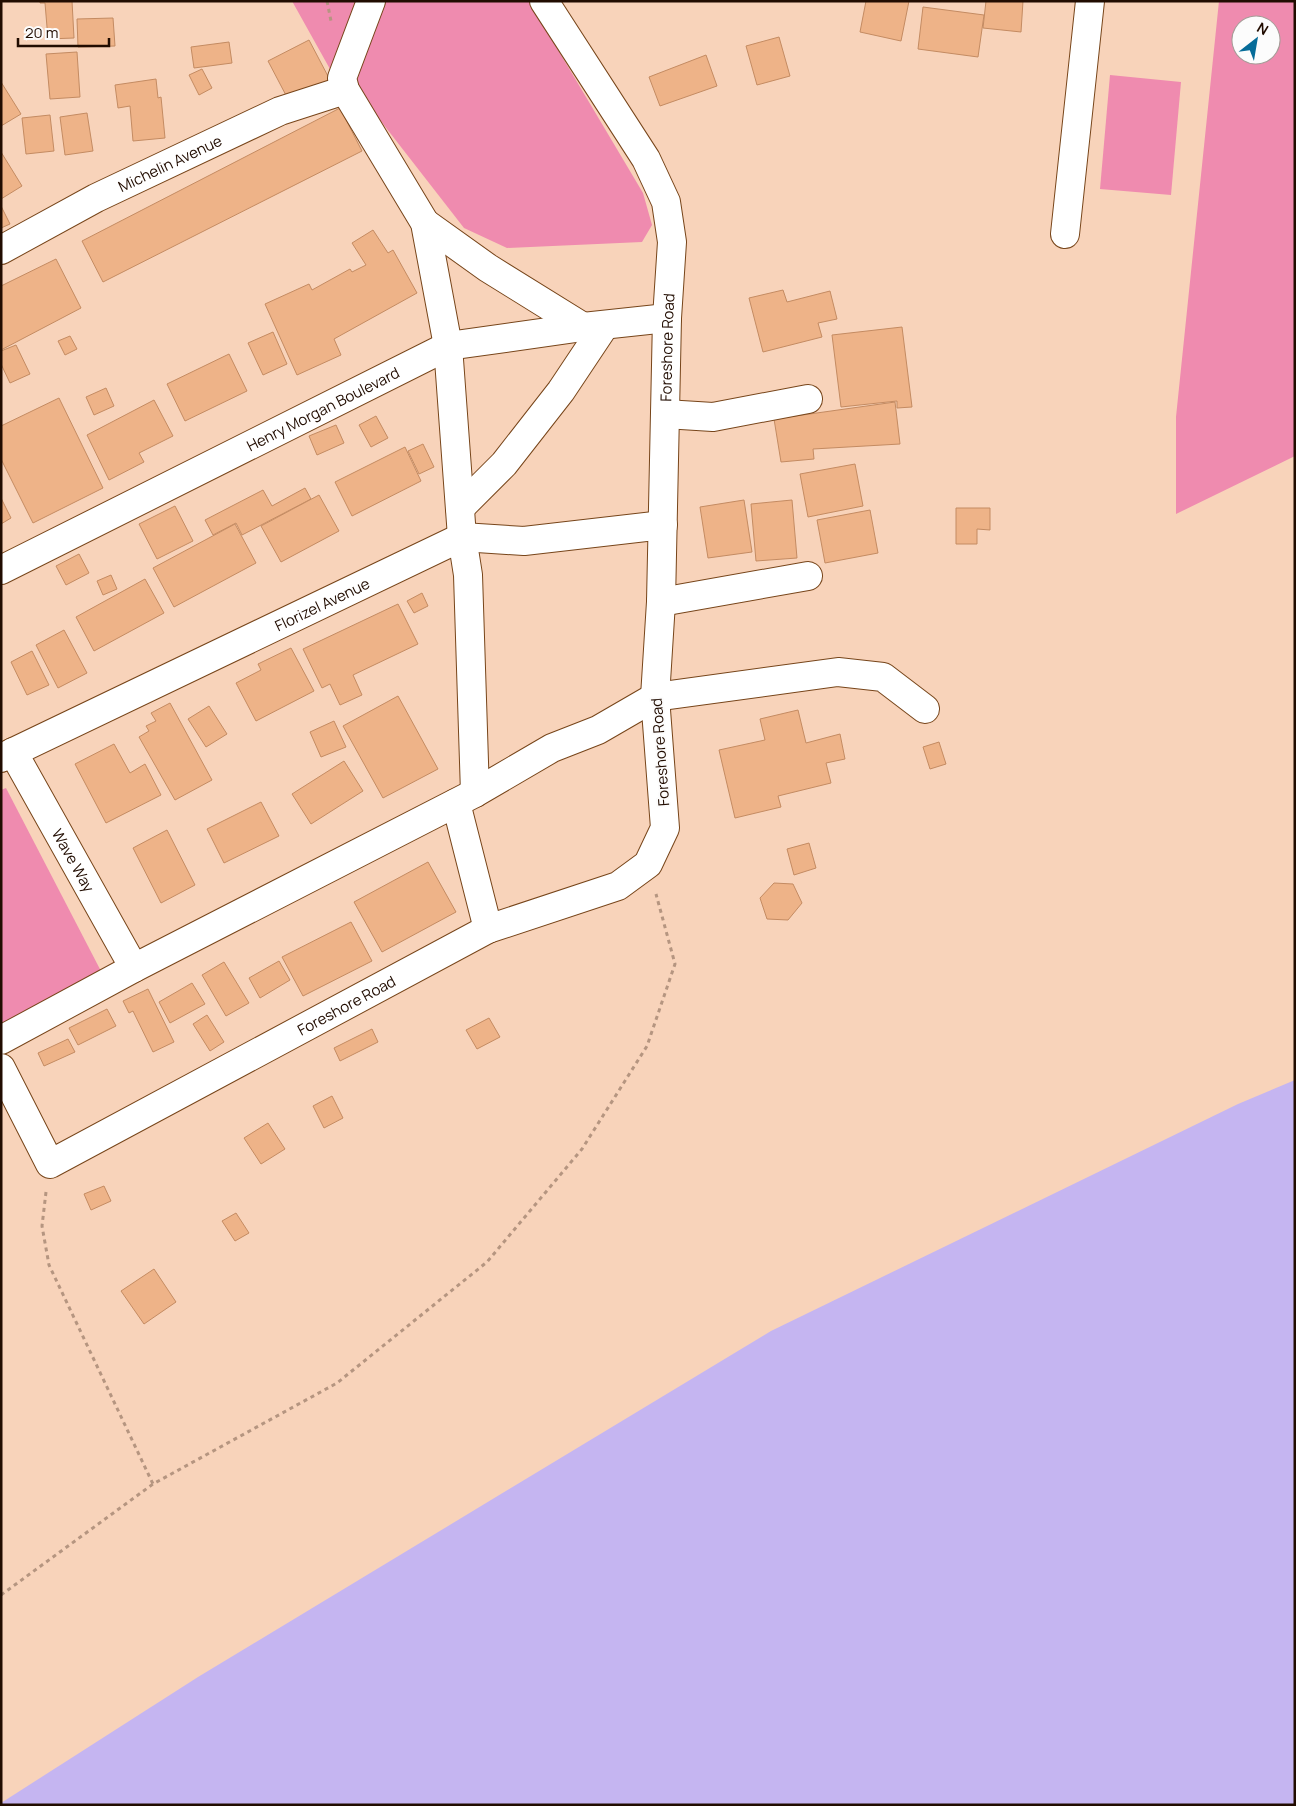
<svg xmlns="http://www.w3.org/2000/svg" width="1296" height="1806" font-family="Manrope,sans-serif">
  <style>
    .green { fill: #ef8baf; fill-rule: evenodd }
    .water { fill: #c5b5f1 }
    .building { fill: #eeb388; stroke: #c48b62 }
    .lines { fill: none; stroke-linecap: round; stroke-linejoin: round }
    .minor-casing { stroke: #77451a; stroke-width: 30 }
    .path { stroke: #b59580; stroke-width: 3; stroke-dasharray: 4 4; stroke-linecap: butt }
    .minor { stroke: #fff; stroke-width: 28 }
    .labels { text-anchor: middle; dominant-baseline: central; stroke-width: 4; stroke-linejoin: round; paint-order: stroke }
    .street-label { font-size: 15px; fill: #210c00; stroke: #fcfcfc }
  </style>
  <rect width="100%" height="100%" fill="#f8d3ba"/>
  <g class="green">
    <polygon points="292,1 529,1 643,193 652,225 642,242 507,248 464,228 380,120 340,87"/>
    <path d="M1219,1H1295V456L1176,514V417ZM1241,25H1271V55H1241Z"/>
    <polygon points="1110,75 1181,82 1171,195 1100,189"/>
    <polygon points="6,788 103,975 1,1027 1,790"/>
  </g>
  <polygon class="water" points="1295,1080 1295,1805 1,1805 1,1803 198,1677 771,1331 1238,1104"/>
  <g class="building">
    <polygon points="40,1 72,1 74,38 48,39 45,3 40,3"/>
    <polygon points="866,1 909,1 901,41 860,32"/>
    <polygon points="986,1 1023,1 1021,32 983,28"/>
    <polygon points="923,7 984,15 978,57 918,49"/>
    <polygon points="113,18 115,46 78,47 77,19"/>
    <polygon points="779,37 790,76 757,85 746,46"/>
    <polygon points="309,40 330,80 289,101 268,61"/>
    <polygon points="229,42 232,63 194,68 191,47"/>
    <polygon points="77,52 80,97 50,99 46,54"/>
    <polygon points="706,55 717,86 660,106 649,77"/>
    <polygon points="202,69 212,88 199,95 189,75"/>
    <polygon points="156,79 158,98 161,97 165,138 133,141 130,106 118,108 115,85"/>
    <polygon points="1,82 21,114 1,126"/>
    <polygon points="340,108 362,151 103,282 82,241"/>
    <polygon points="87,113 93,151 65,155 60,117"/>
    <polygon points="50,115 54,151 26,154 22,118"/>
    <polygon points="1,152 22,186 1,199"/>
    <polygon points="1,206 10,224 1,228"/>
    <polygon points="373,230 388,253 393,250 417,293 334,339 341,355 297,375 265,304 309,284 312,290 350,269 352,272 366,265 352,243"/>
    <polygon points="56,259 81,308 1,350 1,286"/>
    <polygon points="783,290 787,302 830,291 837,319 818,323 822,337 763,352 749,298"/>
    <polygon points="902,327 912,407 897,408 897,401 841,407 832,335"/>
    <polygon points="273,332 287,364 263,375 248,343"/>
    <polygon points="70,336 77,349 65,355 58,341"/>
    <polygon points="16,345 30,374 10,383 1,364 1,351"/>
    <polygon points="229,354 247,391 185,421 167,384"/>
    <polygon points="106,388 114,406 94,415 86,397"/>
    <polygon points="59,398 103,488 33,523 1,459 1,426"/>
    <polygon points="154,400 173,436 139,453 144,462 109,480 87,435"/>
    <polygon points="895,402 900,444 813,449 814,459 781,462 774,419"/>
    <polygon points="376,416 388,438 371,447 359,425"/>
    <polygon points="336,425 344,443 317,455 309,436"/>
    <polygon points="423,444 434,467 419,474 408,451"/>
    <polygon points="405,447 421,481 352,516 335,482"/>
    <polygon points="855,464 863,506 808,517 800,474"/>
    <polygon points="305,488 311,499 242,535 236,523 213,535 205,520 263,490 272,506"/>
    <polygon points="319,495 339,531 281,562 261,526"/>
    <polygon points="1,498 11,518 1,524"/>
    <polygon points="744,500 752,552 708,558 700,507"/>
    <polygon points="792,500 797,558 756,561 751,504"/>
    <polygon points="175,506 193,541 157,559 139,524"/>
    <polygon points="956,508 990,508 990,530 977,529 977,544 956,544"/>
    <polygon points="870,510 878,553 825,563 817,520"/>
    <polygon points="235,524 256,563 174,607 153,568"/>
    <polygon points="79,554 89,573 66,585 56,566"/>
    <polygon points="111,575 117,589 103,595 97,581"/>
    <polygon points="145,579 164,613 94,651 76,617"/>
    <polygon points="422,593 428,606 414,613 407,601"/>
    <polygon points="398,604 418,644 353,675 362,695 340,705 330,684 322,688 303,649"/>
    <polygon points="64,630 87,673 58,688 36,645"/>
    <polygon points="291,648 314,691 256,721 236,683 261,670 258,664"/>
    <polygon points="32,651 49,685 27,695 11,662"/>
    <polygon points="398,696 438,769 383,798 343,726"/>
    <polygon points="170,703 212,780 175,800 139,737 149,731 146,726 156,721 151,713"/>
    <polygon points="209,706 227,734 206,747 188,719"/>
    <polygon points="798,710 806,743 840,734 845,759 826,763 831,783 778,796 781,807 735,818 719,750 765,740 760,719"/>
    <polygon points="334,721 346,747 321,757 310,732"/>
    <polygon points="939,742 946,764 930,769 923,747"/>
    <polygon points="114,744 130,773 145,764 161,795 106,823 75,764"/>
    <polygon points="344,761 363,791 311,824 292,794"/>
    <polygon points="261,802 279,836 224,863 207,829"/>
    <polygon points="167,830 195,885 161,903 133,848"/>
    <polygon points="809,843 816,868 794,875 787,849"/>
    <polygon points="428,862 456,912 382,952 354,902"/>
    <polygon points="774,883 793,884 802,903 788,920 767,919 760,898"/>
    <polygon points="351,922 372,961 303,996 282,957"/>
    <polygon points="279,961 290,980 260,998 249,978"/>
    <polygon points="224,962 249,1003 226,1016 202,975"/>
    <polygon points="192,983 205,1004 170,1023 159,1002"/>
    <polygon points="148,989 174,1042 153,1052 133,1011 129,1013 123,1001"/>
    <polygon points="107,1009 116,1026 78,1045 69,1028"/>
    <polygon points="207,1015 224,1042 210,1051 193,1024"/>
    <polygon points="489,1018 500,1037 477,1049 466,1030"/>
    <polygon points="372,1029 378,1042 340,1061 334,1048"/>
    <polygon points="68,1039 75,1052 44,1066 38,1053"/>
    <polygon points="332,1096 343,1118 324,1128 313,1106"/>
    <polygon points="268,1123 285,1149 261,1164 244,1138"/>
    <polygon points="104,1186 111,1201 91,1210 84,1194"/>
    <polygon points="236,1213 249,1233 235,1241 222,1221"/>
    <polygon points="154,1269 176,1302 144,1324 121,1291"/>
  </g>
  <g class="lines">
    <defs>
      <g id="minor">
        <polyline points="371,1 342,78 345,90 425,223 448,346 462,537 468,575 475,793"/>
        <polyline points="425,223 488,268 583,327"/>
        <polyline points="1065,234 1090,1"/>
        <path id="s1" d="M1,250L96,198L280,111L345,90"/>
        <polyline points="665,414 713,417 808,399"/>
        <polyline points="460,508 504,464 561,391 605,325"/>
        <path id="s2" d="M1,570L448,346L583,327L667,318"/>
        <polyline points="661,602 808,576"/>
        <path id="s3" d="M13,752L134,968"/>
        <path id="s4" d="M1,758L462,537L524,541L663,525"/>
        <polyline points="456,803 488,929"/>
        <polyline points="1,1040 134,968 475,793 552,748 598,730 655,697 838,672 883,677 925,709"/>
        <path id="s5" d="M1,1068L50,1164L488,929L618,886L648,864L665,828L655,697L661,602L667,318L672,242L666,202L646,159L544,1"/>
      </g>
    </defs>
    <use href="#minor" class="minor-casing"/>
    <g class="path">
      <polyline points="327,1 331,21"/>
      <polyline points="46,1192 42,1226 49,1265 153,1484"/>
      <polyline points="1,1595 153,1484 337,1383 487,1262 582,1149 647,1046 675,964 656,894"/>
    </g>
    <use href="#minor" class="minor"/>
  </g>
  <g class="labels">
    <g class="street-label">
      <text stroke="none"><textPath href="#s1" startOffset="190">Michelin Avenue</textPath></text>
      <text stroke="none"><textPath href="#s5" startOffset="1300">Foreshore Road</textPath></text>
      <text stroke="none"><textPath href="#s2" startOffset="360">Henry Morgan Boulevard</textPath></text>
      <text stroke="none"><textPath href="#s4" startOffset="356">Florizel Avenue</textPath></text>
      <text transform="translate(660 752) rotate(-94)">Foreshore Road</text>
      <text stroke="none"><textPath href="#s3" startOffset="124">Wave Way</textPath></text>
      <text stroke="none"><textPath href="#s5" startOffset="444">Foreshore Road</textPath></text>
    </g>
  </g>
  <rect width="1296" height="1806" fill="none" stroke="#210c00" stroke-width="5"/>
  <g transform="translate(1256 40) rotate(31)"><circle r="24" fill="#fcfcfc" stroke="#a49c97"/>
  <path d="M0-4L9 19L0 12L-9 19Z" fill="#066c99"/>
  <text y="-8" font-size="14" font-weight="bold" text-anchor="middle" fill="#210c00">N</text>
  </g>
  <path d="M18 38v8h91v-8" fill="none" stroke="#210c00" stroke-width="2.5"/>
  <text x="25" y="38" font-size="15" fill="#210c00" stroke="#fcfcfc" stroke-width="4" paint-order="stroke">20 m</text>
</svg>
